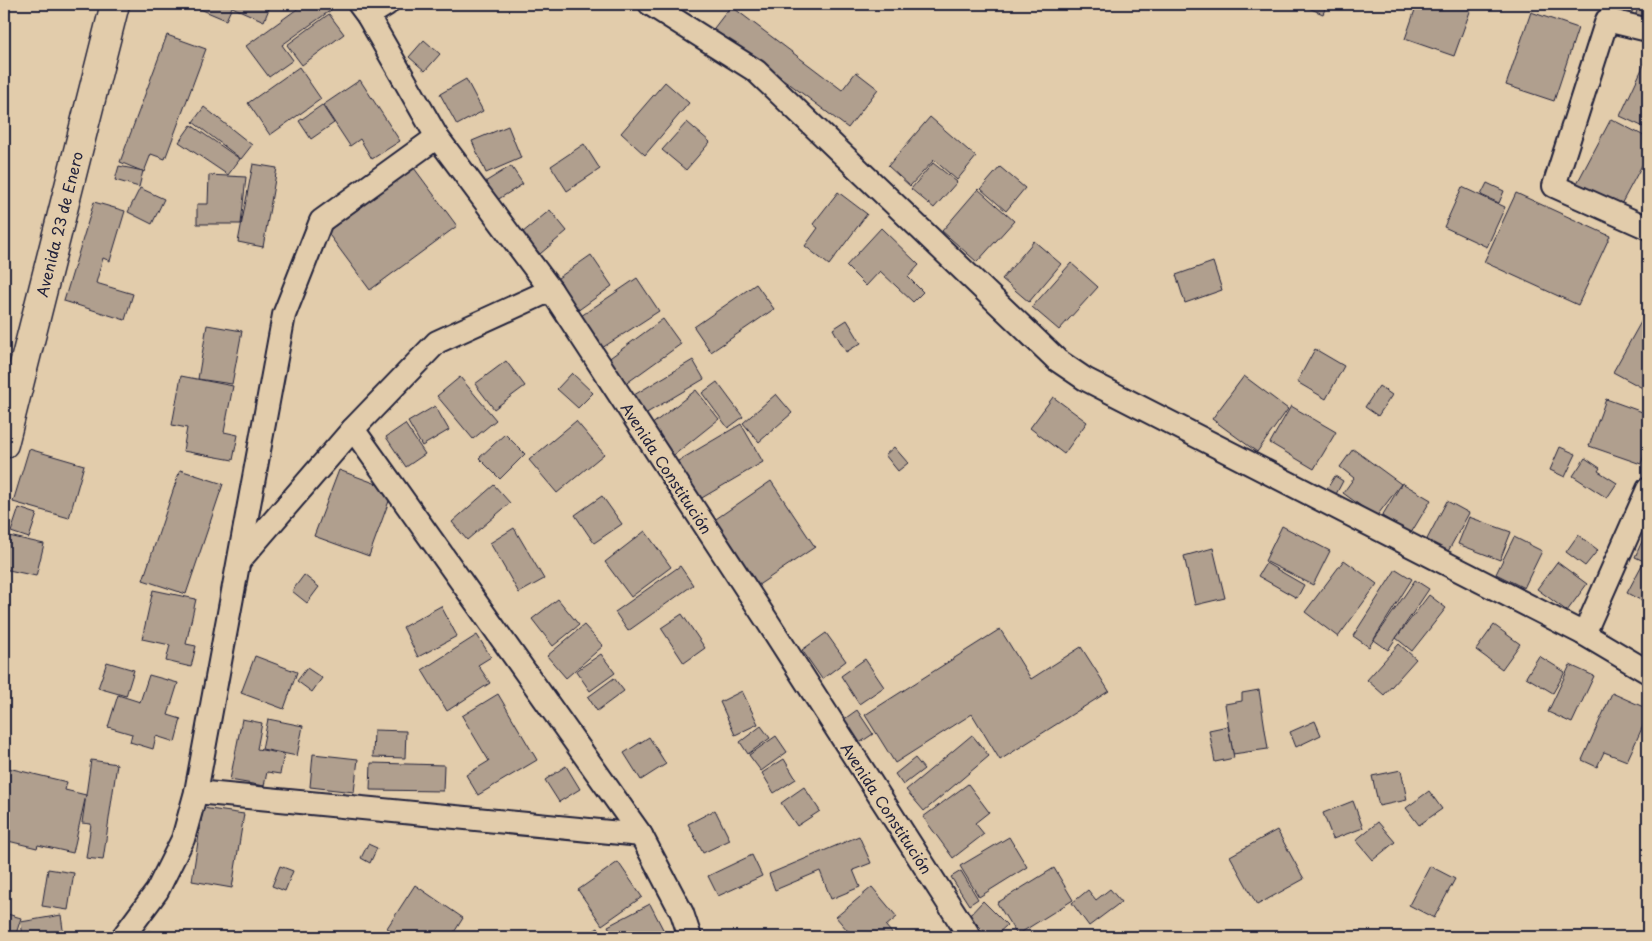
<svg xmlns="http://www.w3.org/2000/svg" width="1652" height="941" font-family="'Playpen Sans',sans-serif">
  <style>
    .building { fill: #b09f8e; stroke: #22223b }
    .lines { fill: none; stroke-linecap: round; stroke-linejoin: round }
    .street-casing { stroke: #22223b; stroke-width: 26 }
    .secondary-casing { stroke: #22223b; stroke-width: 31 }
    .street { stroke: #e2ccab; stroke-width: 22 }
    .secondary { stroke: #e2ccab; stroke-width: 28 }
    .labels { text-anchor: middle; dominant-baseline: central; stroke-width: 4.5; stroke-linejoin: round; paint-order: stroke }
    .street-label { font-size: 15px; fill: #22223b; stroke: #e2ccab }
  </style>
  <rect width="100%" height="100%" fill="#e2ccab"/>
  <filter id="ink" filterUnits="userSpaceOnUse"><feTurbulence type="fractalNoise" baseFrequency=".02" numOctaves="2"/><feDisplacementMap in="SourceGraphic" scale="10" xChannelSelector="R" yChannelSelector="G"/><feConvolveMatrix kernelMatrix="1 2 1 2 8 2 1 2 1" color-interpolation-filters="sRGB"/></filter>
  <g filter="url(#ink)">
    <g class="building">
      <polygon points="194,4 271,4 264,21 232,7 226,20 193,6"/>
      <polygon points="304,4 327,4 331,10 282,45 293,60 269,77 246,46"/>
      <polygon points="1299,4 1327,4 1323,14"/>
      <polygon points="1417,4 1467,4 1472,6 1454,56 1405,39"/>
      <polygon points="1589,4 1635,4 1629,20 1588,5"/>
      <polygon points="1639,4 1648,4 1648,21 1635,17"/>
      <polygon points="731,6 842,90 856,72 878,89 848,128 750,54 711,32"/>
      <polygon points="1531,12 1578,28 1554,101 1506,85"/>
      <polygon points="329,14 344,34 302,65 287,45"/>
      <polygon points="167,35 206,49 165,159 151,154 144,172 120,162"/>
      <polygon points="424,40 440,54 425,71 409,57"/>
      <polygon points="1648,56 1648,129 1620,116"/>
      <polygon points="299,67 321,99 270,135 248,103"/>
      <polygon points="466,79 483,111 457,125 440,94"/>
      <polygon points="360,80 400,141 372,159 360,139 350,146 323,105"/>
      <polygon points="665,82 689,103 645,155 621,133"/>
      <polygon points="322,105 334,123 311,139 299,121"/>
      <polygon points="204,107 252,145 241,159 193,122"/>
      <polygon points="930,117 976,157 957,180 934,160 910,186 888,166"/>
      <polygon points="1611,119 1648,138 1648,154 1618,210 1575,187"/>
      <polygon points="687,122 710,142 686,170 662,150"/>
      <polygon points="191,125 240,159 228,175 179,142"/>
      <polygon points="508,126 521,158 486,173 472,141"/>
      <polygon points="584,144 600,169 567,191 551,166"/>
      <polygon points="933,163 957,182 934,208 911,189"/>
      <polygon points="253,164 277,168 263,247 238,242"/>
      <polygon points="119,166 143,171 139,187 115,180"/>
      <polygon points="511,166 523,184 497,200 485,182"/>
      <polygon points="1000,167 1025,188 1006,211 981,189"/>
      <polygon points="414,168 457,226 370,290 327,232"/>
      <polygon points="209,175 246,177 241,224 197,224 197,204 208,204"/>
      <polygon points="1487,183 1504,191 1499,203 1481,195"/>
      <polygon points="1462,187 1505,207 1487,247 1444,227"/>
      <polygon points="140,188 164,199 152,224 128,212"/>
      <polygon points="978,189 1014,221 977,262 942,231"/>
      <polygon points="838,192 867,214 829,265 805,246 818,228 813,224"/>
      <polygon points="1516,193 1610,236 1578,305 1484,262"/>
      <polygon points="94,202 125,211 110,261 103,258 96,283 133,294 125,320 64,301"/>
      <polygon points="550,210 567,231 540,254 522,233"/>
      <polygon points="881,228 919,265 908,277 923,292 913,302 880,271 866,286 846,266"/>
      <polygon points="1034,241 1061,264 1029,302 1002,279"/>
      <polygon points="591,255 612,286 573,314 551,283"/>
      <polygon points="1213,262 1222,290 1185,303 1176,275"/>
      <polygon points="1071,263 1098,287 1059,330 1032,307"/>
      <polygon points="637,278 659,311 602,348 581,316"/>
      <polygon points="756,284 774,309 711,352 694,327"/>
      <polygon points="1646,313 1648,315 1648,391 1613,372"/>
      <polygon points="663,319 681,344 624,385 607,360"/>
      <polygon points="847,320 861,343 846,352 833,329"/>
      <polygon points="207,325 242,331 232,384 198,379"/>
      <polygon points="1315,349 1344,366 1326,399 1297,382"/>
      <polygon points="693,360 704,379 645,414 634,395"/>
      <polygon points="506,361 525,386 494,409 475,384"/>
      <polygon points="572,373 593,393 578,408 557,389"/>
      <polygon points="181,376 233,386 224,432 238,435 233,460 183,451 187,428 172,425"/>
      <polygon points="1244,376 1288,409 1257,452 1212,419"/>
      <polygon points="460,377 496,420 473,439 437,396"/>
      <polygon points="717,382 743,417 728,428 702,393"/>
      <polygon points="1379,386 1392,395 1378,416 1365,407"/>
      <polygon points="696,390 719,419 669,459 646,429"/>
      <polygon points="776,394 792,413 759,442 743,423"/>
      <polygon points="1053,397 1087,422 1064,454 1030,428"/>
      <polygon points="1606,399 1648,414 1648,443 1641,464 1589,446"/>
      <polygon points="435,406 449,430 422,446 408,422"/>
      <polygon points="1291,406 1336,432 1314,469 1270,443"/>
      <polygon points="576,421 604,454 557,493 529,460"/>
      <polygon points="405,424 425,454 406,467 386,437"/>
      <polygon points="741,424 763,462 695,502 673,464"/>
      <polygon points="505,434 525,454 500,479 479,458"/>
      <polygon points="894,447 908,463 898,471 885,455"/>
      <polygon points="1560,447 1576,454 1565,477 1550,470"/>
      <polygon points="29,449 84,465 69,518 13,502"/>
      <polygon points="1353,449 1401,484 1376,517 1343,493 1354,478 1340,467"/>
      <polygon points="1585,458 1600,468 1598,471 1617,483 1607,498 1573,476"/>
      <polygon points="180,470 223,484 186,594 143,580"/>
      <polygon points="339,470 393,490 369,556 314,536"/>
      <polygon points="1335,476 1343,481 1335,496 1326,490"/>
      <polygon points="771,481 815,547 757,586 713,521"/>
      <polygon points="1402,483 1431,500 1411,533 1382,516"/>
      <polygon points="494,485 510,503 467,540 452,522"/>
      <polygon points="602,496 622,524 594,543 575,515"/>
      <polygon points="1447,501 1469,513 1446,555 1425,543"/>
      <polygon points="19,508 37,514 29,538 11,532"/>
      <polygon points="1469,517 1511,532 1500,560 1458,544"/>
      <polygon points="1282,526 1330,551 1313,585 1265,561"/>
      <polygon points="514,528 544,579 519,593 490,543"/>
      <polygon points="1648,528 1648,563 1635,557"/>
      <polygon points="645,531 671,567 631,597 605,562"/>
      <polygon points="1578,535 1598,550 1585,566 1566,552"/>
      <polygon points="9,536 44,544 36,576 4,569 4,557"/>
      <polygon points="1514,537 1542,551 1524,588 1496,574"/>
      <polygon points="1213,548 1225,598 1195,605 1184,556"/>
      <polygon points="1344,560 1377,584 1338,637 1305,612"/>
      <polygon points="1644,561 1648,563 1648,604 1627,593"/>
      <polygon points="1557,562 1587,584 1567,611 1537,589"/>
      <polygon points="1266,563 1304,585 1297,598 1258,576"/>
      <polygon points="680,566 693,585 628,631 615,612"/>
      <polygon points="1396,569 1412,579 1369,647 1353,636"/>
      <polygon points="304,575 319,587 307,603 292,591"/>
      <polygon points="1415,580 1429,589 1388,650 1374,640"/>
      <polygon points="153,590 196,599 186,644 196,646 191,667 166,661 170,645 142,639"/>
      <polygon points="1429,595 1446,608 1412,651 1396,638"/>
      <polygon points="558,599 579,625 553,646 532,619"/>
      <polygon points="441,606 457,636 418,657 403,627"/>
      <polygon points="682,614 705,648 684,663 661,628"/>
      <polygon points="584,625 603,646 566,678 547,656"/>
      <polygon points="1494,625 1520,644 1502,669 1476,650"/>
      <polygon points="1000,629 1031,679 1081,647 1109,691 1000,760 972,714 895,763 865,715"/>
      <polygon points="826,633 846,661 822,679 802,650"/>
      <polygon points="477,635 491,657 478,665 490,683 447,711 422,670"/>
      <polygon points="1399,644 1416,659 1384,695 1367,680"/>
      <polygon points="601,654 615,673 590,691 576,671"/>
      <polygon points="255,656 297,672 284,709 241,693"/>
      <polygon points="1539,656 1565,672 1553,693 1526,677"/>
      <polygon points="865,659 884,687 859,704 841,676"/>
      <polygon points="107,662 134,670 126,696 98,688"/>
      <polygon points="1570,665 1594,676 1572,723 1548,712"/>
      <polygon points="307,668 322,678 312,692 297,681"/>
      <polygon points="149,675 178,683 168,715 181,719 175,742 156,736 153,749 130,742 132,734 108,727 118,695 140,702"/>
      <polygon points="614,678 624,691 597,711 588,697"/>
      <polygon points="1259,690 1268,749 1233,754 1225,704 1242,701 1242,693"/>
      <polygon points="742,691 758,724 735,735 720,702"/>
      <polygon points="1612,693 1648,709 1648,715 1627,761 1604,752 1597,767 1582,760"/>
      <polygon points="498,694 537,760 478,795 466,775 489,761 462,716"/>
      <polygon points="857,710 873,734 858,744 843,720"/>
      <polygon points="242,719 262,723 257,749 284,754 280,774 267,772 264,786 230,780"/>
      <polygon points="268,719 303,726 297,756 262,749"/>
      <polygon points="1315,721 1321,735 1296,747 1290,732"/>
      <polygon points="761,726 770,738 748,754 740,742"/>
      <polygon points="1228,726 1234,758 1215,762 1209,730"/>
      <polygon points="374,730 406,731 405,758 373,757"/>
      <polygon points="972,735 989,756 924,811 906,790"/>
      <polygon points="776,736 787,752 761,771 749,755"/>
      <polygon points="649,737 666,764 641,780 624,753"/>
      <polygon points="313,754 358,759 354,792 310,787"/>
      <polygon points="915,758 924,769 903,785 895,774"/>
      <polygon points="784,759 796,779 774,793 762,773"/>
      <polygon points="91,760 117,764 103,860 86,858 91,824 82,823"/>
      <polygon points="371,763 444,765 443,791 370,790"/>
      <polygon points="566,766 580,789 559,802 545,780"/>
      <polygon points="4,767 67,782 65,790 86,795 73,853 38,845 37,848 4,840"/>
      <polygon points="1401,770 1407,800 1379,806 1372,776"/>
      <polygon points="968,784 989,812 975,823 984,834 953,858 923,817"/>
      <polygon points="804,787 820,811 797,826 781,803"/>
      <polygon points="1429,791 1442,809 1419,825 1406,808"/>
      <polygon points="1353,801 1363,828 1333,839 1323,813"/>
      <polygon points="203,808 244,814 232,888 192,881"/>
      <polygon points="715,810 730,840 703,853 688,824"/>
      <polygon points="1378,822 1395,842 1373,860 1356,840"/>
      <polygon points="1277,830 1304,879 1257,905 1230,856"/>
      <polygon points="859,836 871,863 853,870 860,887 831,899 820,871 775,890 769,874"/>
      <polygon points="1009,837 1027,867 979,897 960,866"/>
      <polygon points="368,844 377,848 370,863 361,858"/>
      <polygon points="752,855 762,876 718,896 708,876"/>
      <polygon points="618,862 642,897 602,925 578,890"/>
      <polygon points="280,866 293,871 285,891 272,886"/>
      <polygon points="1430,866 1455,879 1434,918 1409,905"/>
      <polygon points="1054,868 1073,900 1017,935 997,903"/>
      <polygon points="48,869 74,873 68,910 42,906"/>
      <polygon points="961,871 978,899 969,905 951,877"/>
      <polygon points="415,885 463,918 453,934 458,937 401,937 387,928"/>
      <polygon points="872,887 897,917 886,926 895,937 853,937 836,917"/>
      <polygon points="1110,889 1121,902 1089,926 1072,903 1088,890 1096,900"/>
      <polygon points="983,901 1007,925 994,937 990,937 969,916"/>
      <polygon points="650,904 667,937 614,937 608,926"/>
      <polygon points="4,913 21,918 15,937 4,937"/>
      <polygon points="61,915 64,937 23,937 21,922"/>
      <polygon points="598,928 604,937 583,937"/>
      <polygon points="148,931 176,935 176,937 147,937"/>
    </g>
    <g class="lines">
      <defs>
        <g id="street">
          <polyline points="359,4 368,16 437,137 551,290 766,619 970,937"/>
          <polyline points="650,4 756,71 1057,360 1085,379 1584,634 1648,672"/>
          <polyline points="368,16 387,4"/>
          <polyline points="1648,30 1607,20 1554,186 1648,228"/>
          <polyline points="353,429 641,835 682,913 690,937"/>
          <polyline points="239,561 353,429 437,342 551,290"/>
          <polyline points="1584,634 1648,489"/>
          <polyline points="196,792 641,835"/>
          <polyline points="123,937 157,891 183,839 196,792 284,315 321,221 437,137"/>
        </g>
        <polyline id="secondary" points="4,444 115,4"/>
      </defs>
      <use href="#street" class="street-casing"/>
      <use href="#secondary" class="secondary-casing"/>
      <use href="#street" class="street"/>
      <use href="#secondary" class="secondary"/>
    </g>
  </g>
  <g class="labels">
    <g class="street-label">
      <text transform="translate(59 224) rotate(-76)">Avenida 23 de Enero</text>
      <text transform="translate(667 468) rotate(57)">Avenida Constitución</text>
      <text transform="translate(887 808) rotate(57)">Avenida Constitución</text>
    </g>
  </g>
  <rect width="1652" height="941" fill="none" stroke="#e2ccab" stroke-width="20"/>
  <rect x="10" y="10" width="1632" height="921" fill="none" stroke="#22223b" stroke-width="2" filter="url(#ink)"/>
</svg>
